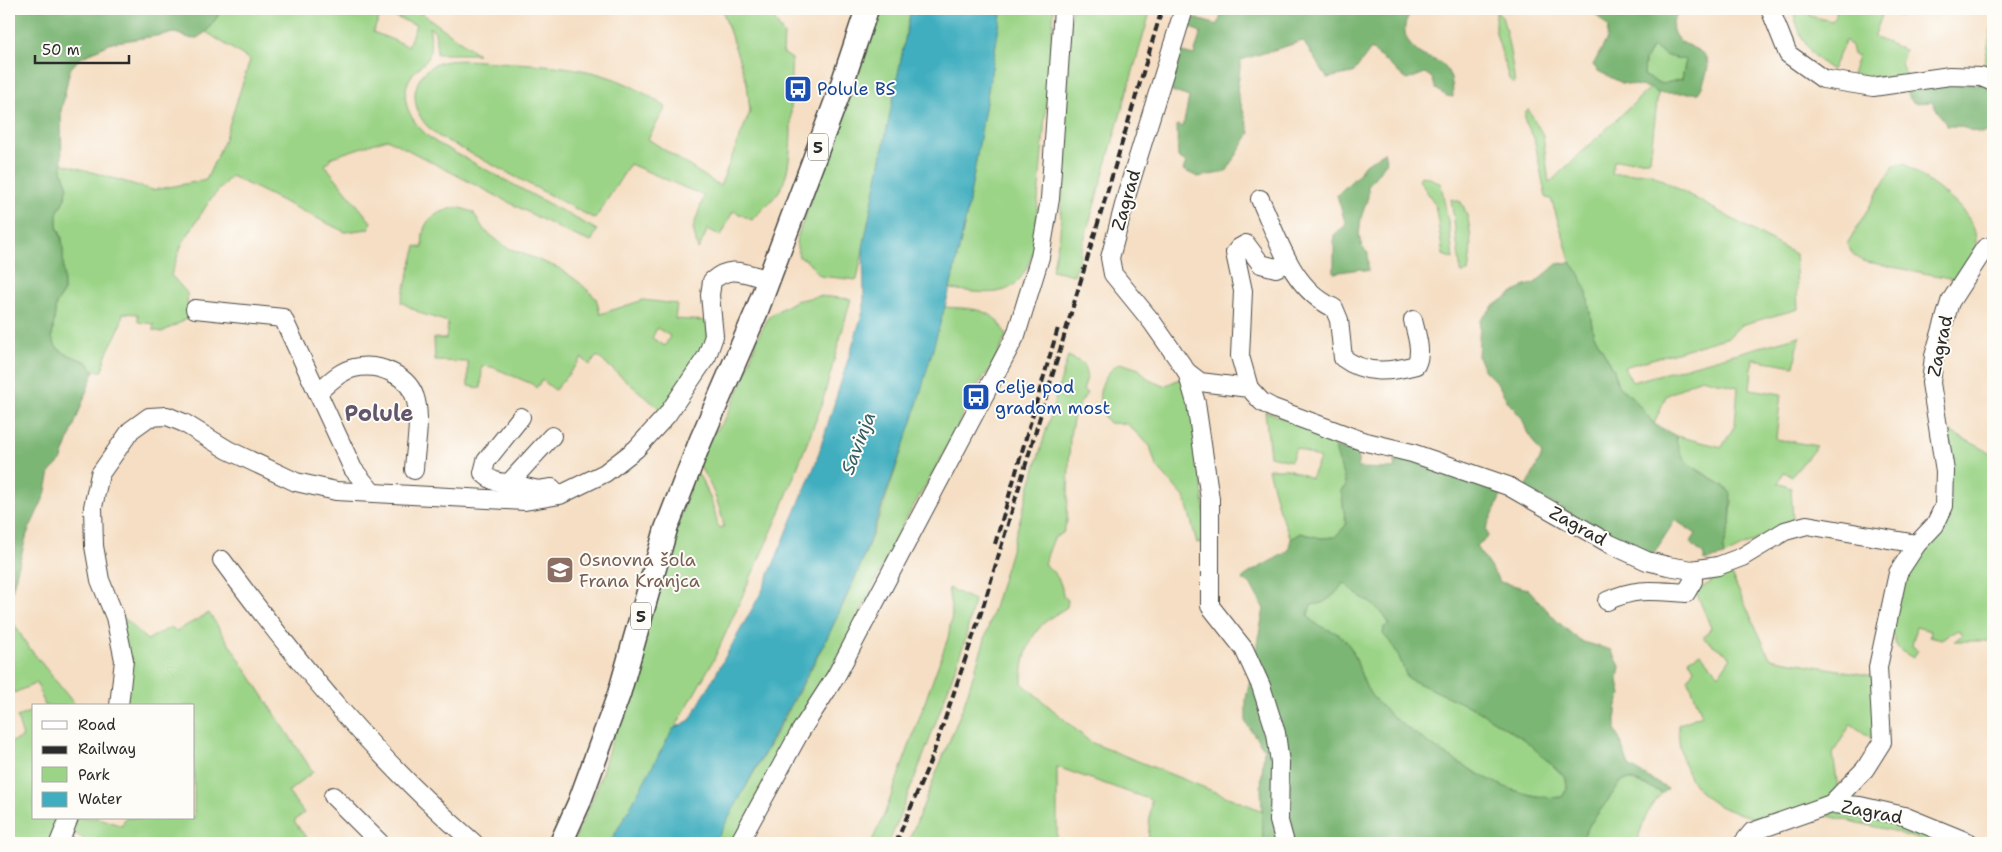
<svg xmlns="http://www.w3.org/2000/svg" width="2002" height="852" font-family="'Shantell Sans',sans-serif">
  <style>
    .green { fill: #9bd487; stroke: #638059; fill-rule: evenodd }
    .forest { fill: #7cb674; stroke: #547050; fill-rule: evenodd }
    .water { fill: #41aebf; stroke: #366c75 }
    .lines { fill: none; stroke-linecap: round; stroke-linejoin: round }
    .minor-casing { stroke: #494642; stroke-width: 20 }
    .major-casing { stroke: #494642; stroke-width: 25 }
    .minor { stroke: #fff; stroke-width: 18 }
    .major { stroke: #fff; stroke-width: 22 }
    .rail { stroke: #2b2b2b; stroke-width: 4; stroke-dasharray: 8 4; stroke-linecap: butt }
    .labels { text-anchor: middle; dominant-baseline: central; stroke-width: 4; stroke-linejoin: round; paint-order: stroke }
    .shield { fill: #fdfcf7; stroke: #6a6a68; stroke-width: 1 }
    .shield-label { font-size: 16px; font-weight: bold; fill: #2b2b2b }
    .transit-label { font-size: 18px; fill: #164399; stroke: #fdfcf7; text-anchor: start }
    .street-label { font-size: 18px; fill: #2b2b2b; stroke: #fdfcf7 }
    .education-label { font-size: 18px; fill: #785e54; stroke: #fdfcf7; text-anchor: start }
    .water-label { font-size: 19px; font-style: italic; fill: #345f66; stroke: #fdfcf7 }
    .district-label { font-size: 22px; font-weight: bold; fill: #62566c; stroke: #fdfcf7 }
  </style>
  <rect width="100%" height="100%" fill="#fdfcf7"/>
  <filter id="ink" filterUnits="userSpaceOnUse"><feTurbulence type="fractalNoise" baseFrequency=".02" numOctaves="2"/><feDisplacementMap in="SourceGraphic" scale="10" xChannelSelector="R" yChannelSelector="G"/><feConvolveMatrix kernelMatrix="1 2 1 2 8 2 1 2 1" color-interpolation-filters="sRGB"/></filter>
  <filter id="wash" filterUnits="userSpaceOnUse"><feTurbulence type="fractalNoise" baseFrequency=".0096" numOctaves="4" result="noise"/><feDisplacementMap in="SourceGraphic" scale="20" xChannelSelector="R" yChannelSelector="G"/><feGaussianBlur stdDeviation="1.12" result="paint"/><feColorMatrix in="noise" values="0 0 0 0 0 0 0 0 0 0 0 0 0 0 0 0 0 1.4 0 .05"/><feComposite in="paint" operator="in"/></filter>
  <g filter="url(#wash)">
    <rect width="100%" height="100%" fill="#f5dec3"/>
    <g class="green">
      <path d="M220,9H416L478,54H437L435,32L430,27C430,37 432,48 428,58C425,64 416,69 412,75C394,101 416,129 437,143L597,230L591,242L564,231L387,139L332,157L325,165L371,222L368,229L345,232L231,176L210,200L182,244L171,275L187,293C186,304 191,308 191,317L162,332L153,330L154,324L138,322V314L123,313C121,335 102,351 103,371H94L87,362L66,354L56,347L52,338L56,304L64,291L62,237L57,226V213L65,198L68,187L62,171L61,163L153,190L206,180L224,141L250,60L206,32L220,13ZM382,12L416,25L408,46L373,32Z"/>
      <path d="M722,9H768L784,35L783,53L792,59C788,94 797,159 781,188C774,200 761,210 752,220L733,211L721,236L708,229L698,250L693,228L704,196L630,164L595,219L438,136C423,124 415,113 415,94C416,81 425,67 439,63C457,58 477,61 496,62C533,64 573,65 609,77C630,84 648,95 666,107L648,139L720,186L750,112L747,83Z"/>
      <polygon points="878,9 911,9 857,280 820,276 805,259 799,257 796,242 799,232 866,51"/>
      <path d="M1002,9H1054L1034,248C1019,300 997,295 950,289L967,213Z"/>
      <polygon points="1071,9 1151,9 1074,275 1052,270 1060,233"/>
      <path d="M1793,9H1811L1810,16L1832,21L1838,9H1901L1900,16L1884,10L1874,37L1905,50L1901,64L1909,81L1852,74L1858,56L1853,54L1851,46L1846,40L1832,70C1809,56 1798,35 1793,9Z"/>
      <path d="M1496,12C1498,14 1501,15 1502,17C1505,23 1516,79 1514,84L1509,79L1496,33Z"/>
      <polygon points="1993,21 1993,78 1982,75"/>
      <polygon points="1652,48 1655,48 1667,56 1686,60 1682,79 1662,84 1644,76 1645,60"/>
      <polygon points="1650,88 1658,93 1650,160 1614,161 1612,174 1650,173 1795,254 1798,309 1741,325 1729,337 1624,367 1632,382 1800,336 1794,366 1753,359 1750,389 1781,394 1776,439 1817,446 1792,476 1784,472 1778,483 1791,488 1793,521 1724,556 1723,549 1730,526 1732,502 1724,486 1686,462 1677,448 1676,436 1722,447 1735,425 1738,387 1701,378 1666,396 1654,424 1633,398 1618,386 1614,370 1593,333 1587,293 1571,262 1551,199 1546,198 1534,138 1525,121 1525,112 1528,109 1543,135 1549,183"/>
      <path d="M1905,163C1928,185 1979,208 1976,245C1976,256 1965,271 1960,280L1862,261L1853,254L1847,244L1894,165Z"/>
      <polygon points="1421,176 1428,177 1441,184 1450,232 1453,259 1443,255 1435,204 1419,180"/>
      <path d="M1451,199L1461,202C1473,223 1472,248 1468,272L1461,273Z"/>
      <path d="M458,207L473,212L484,230L506,247L561,269L580,283L596,298L600,314L643,300L677,304L675,319L708,321V339L662,411L597,356L590,365L582,358L555,390L542,380L536,388L532,384L492,367L482,366L481,388L468,386V362L435,361L434,338L446,339L448,322L422,314L401,302L416,246L423,248C420,220 433,213 458,207ZM657,328L670,336L665,346L652,338Z"/>
      <path d="M819,296L851,299L821,407L778,517L714,659L610,843H573L597,788L695,470C706,483 715,509 718,526L721,528L724,526C719,503 711,482 697,463L711,436L725,419L743,381L757,339L769,316L795,301Z"/>
      <path d="M944,307C971,309 995,306 1006,336L993,365L974,390L970,388L965,396L969,399L950,443L902,526L849,637L732,843H715C764,752 819,664 859,569C894,484 919,395 944,307Z"/>
      <path d="M1068,356L1084,364L1087,378L1083,390L1087,393L1075,411L1070,435L1067,521L1063,533L1054,538L1044,564C1056,573 1062,581 1063,596L1068,600L1067,607C1060,612 1050,617 1044,623C1028,638 1022,662 1022,683L1090,742L1263,811V840L1267,843H1148L1151,800L1057,767V843H908L963,707L984,642Z"/>
      <path d="M1120,363L1139,369L1149,380L1164,386L1184,377L1195,409L1207,542L1197,543L1185,498L1156,466L1150,446L1127,424L1109,423C1092,405 1099,375 1120,363Z"/>
      <polygon points="1265,411 1333,437 1346,487 1341,490 1346,525 1335,537 1321,538 1300,533 1291,539 1279,510 1268,469 1288,469 1311,478 1320,459 1296,448 1291,461 1270,456"/>
      <polygon points="1945,429 1993,454 1993,641 1955,641 1962,635 1958,630 1941,639 1930,636 1931,631 1916,627 1912,646 1918,650 1913,658 1901,651 1896,645 1891,630 1898,584 1939,526"/>
      <path d="M1730,572L1770,658L1873,676L1877,742L1851,724L1833,753L1838,788C1821,806 1816,806 1792,813C1785,815 1774,820 1766,820C1758,820 1748,816 1740,814C1694,801 1679,770 1678,725L1702,715L1688,679L1694,669L1689,660L1700,653L1719,675L1731,657L1703,638L1711,628L1697,594L1690,595L1711,582L1710,579Z"/>
      <path d="M1344,583C1349,586 1353,592 1359,596C1373,604 1383,610 1390,626L1383,634C1396,647 1402,661 1407,678L1475,709L1525,740L1566,778L1567,789L1562,797C1546,799 1529,795 1513,790C1478,778 1392,724 1371,695C1359,679 1359,655 1345,640C1332,626 1321,633 1308,615L1310,605C1327,605 1334,595 1344,583Z"/>
      <polygon points="948,588 974,600 965,641 928,744 889,843 871,843 885,813 948,638 952,614"/>
      <polygon points="209,613 313,772 288,792 304,813 294,821 310,843 82,843 84,839 68,830 73,818 99,818 122,826 125,818 194,818 194,706 123,706 123,617 147,640 171,627 176,631"/>
      <polygon points="10,621 13,622 27,645 76,706 45,706 37,683 14,693 9,676"/>
      <polygon points="34,710 34,818 65,818 52,843 9,843 9,743 23,737 17,717"/>
      <path d="M1623,780H1632L1663,793C1650,802 1642,825 1638,839L1655,843H1580L1590,824Z"/>
      <polygon points="1859,808 1955,843 1927,843 1893,831 1819,814"/>
    </g>
    <g class="forest">
      <polygon points="9,9 220,9 220,13 206,32 197,38 192,39 175,33 110,43 79,59 70,69 61,111 62,171 68,187 65,198 57,213 57,226 63,244 64,291 56,304 52,337 56,347 66,354 87,362 94,371 61,461 50,472 45,495 27,534 11,594 9,594"/>
      <path d="M1223,9H1417C1397,22 1403,45 1424,56C1432,60 1441,60 1447,70C1452,77 1453,88 1453,97L1447,96L1436,89L1432,78L1425,73L1407,80L1371,49L1353,73L1327,78L1303,41L1241,60L1237,91L1250,133L1226,172L1198,177L1183,170L1186,162L1178,157L1177,125L1183,127L1189,97L1163,88L1174,50L1194,55L1201,32L1190,28L1193,18L1218,25Z"/>
      <path d="M1567,9H1703L1700,14C1697,12 1692,10 1689,9C1675,9 1667,27 1677,38C1688,50 1713,48 1707,72C1704,81 1703,87 1698,93H1658L1650,88L1622,83L1598,71L1593,65L1607,39L1608,27L1595,14ZM1652,48H1655L1667,56L1686,60L1682,79L1662,84L1644,76L1645,60Z"/>
      <polygon points="1906,83 1993,84 1993,132 1980,133 1958,126 1947,126 1932,102 1914,103 1907,95"/>
      <polygon points="1384,152 1387,161 1368,186 1368,197 1361,218 1359,236 1362,247 1368,253 1368,271 1359,269 1334,273 1334,235 1346,225 1337,195 1359,174 1363,166"/>
      <path d="M1571,262L1580,274L1587,293L1593,333L1614,370L1618,386L1633,398L1654,424L1676,436C1678,469 1711,473 1731,493L1730,526L1723,549L1724,556L1704,561V555L1690,543L1696,534L1675,520L1651,558L1524,488L1529,482L1542,455L1527,432L1522,418L1508,402L1498,384L1485,371L1478,357L1480,321L1493,306L1523,287L1535,283L1557,264Z"/>
      <path d="M1335,448L1358,453V468L1394,469L1396,453L1504,489L1486,529L1488,537L1476,546L1500,582L1528,589L1557,621L1580,641L1611,650L1620,666L1618,680L1621,695L1616,708V730L1629,766L1668,789L1663,793L1632,780H1623L1590,824L1580,843H1267L1263,840L1261,786L1264,749L1246,723V699L1264,609L1251,585L1242,579C1244,574 1280,557 1288,551L1291,539L1300,533L1321,538L1335,537L1346,525L1341,490L1346,486ZM1344,583C1349,586 1353,592 1359,596C1373,604 1382,610 1390,625L1384,627L1383,634C1396,647 1401,661 1407,678L1475,709L1525,740L1566,778L1567,789L1562,797C1546,799 1529,795 1513,790C1478,778 1393,724 1371,695C1359,679 1359,655 1345,640C1333,626 1321,633 1308,615L1311,605C1327,604 1334,595 1344,583Z"/>
    </g>
    <polygon class="water" points="911,9 1002,9 967,213 950,289 913,419 859,569 829,634 715,843 610,843 673,729 690,720 762,591 815,465 864,308 863,248"/>
  </g>
  <g filter="url(#ink)">
    <g class="lines">
      <defs>
        <g id="minor">
          <polyline points="1184,9 1128,190 1110,258 1113,274 1152,322 1187,372 1200,382 1249,388 1262,402 1273,408 1362,441 1412,453 1508,486 1610,544 1647,561 1668,566 1692,570 1718,566 1742,557 1785,531 1807,525 1917,544"/>
          <polyline points="1770,9 1788,54 1823,79 1873,87 1950,76 1981,77 1993,82"/>
          <path d="M1260,199C1279,240 1291,288 1334,308L1339,320L1343,358C1366,375 1390,372 1416,365C1423,351 1416,334 1413,320"/>
          <polyline points="195,309 283,318 353,469 372,492"/>
          <polyline points="1187,372 1196,403 1210,499 1210,606 1244,649 1261,686 1276,733 1280,763 1279,821 1285,843"/>
          <polyline points="1249,388 1240,356 1243,291 1235,253 1239,248 1246,244 1261,264 1276,268 1288,262"/>
          <path d="M319,391C330,382 340,371 354,368C378,362 410,375 416,401C421,422 415,449 414,470"/>
          <polyline points="552,436 509,483 538,490 552,488"/>
          <path d="M509,483C498,483 491,481 483,473L486,461L521,417"/>
          <path d="M222,560C297,662 378,761 474,843"/>
          <path d="M1607,601C1637,587 1654,591 1686,593L1693,581L1692,570"/>
          <path d="M119,706L124,660L115,617L100,580L94,546L93,507L100,474L131,430L149,417L167,416L184,423L228,450L296,482L336,491L525,501L560,495L605,473L636,449L667,415L707,356L714,336L710,295L712,281C731,264 745,274 767,279"/>
          <polyline points="333,796 380,843"/>
          <polyline points="1831,804 1860,806 1904,816 1970,843"/>
          <polyline points="59,843 69,818"/>
          <polyline points="739,843 800,732 836,676 1016,335 1040,257 1050,199 1063,9"/>
          <polyline points="1743,843 1752,832 1831,804 1865,769 1882,742 1878,667 1898,573 1917,544 1935,525 1944,506 1945,471 1931,383 1934,356 1950,302 1985,248 1993,245"/>
        </g>
        <polyline id="major" points="561,843 579,803 619,694 666,529 700,442 756,313 839,93 867,9"/>
      </defs>
      <use href="#minor" class="minor-casing"/>
      <use href="#major" class="major-casing"/>
      <use href="#minor" class="minor"/>
      <use href="#major" class="major"/>
      <g class="rail">
        <polyline points="995,544 1058,328"/>
        <polyline points="896,843 932,757 984,604 1162,9"/>
      </g>
    </g>
  </g>
  <defs>
    <symbol id="bus-square" viewBox="-11 -11 22 22"><rect x="-9" y="-9" width="18" height="18" rx="4" fill="#1a4fb4" stroke="#fdfcf7"/><path d="M-5-6H5V4H4V6H2V4H-2V6H-4V4H-5ZM-3.5-4V0h7V-4ZM-3.5 1.2v1.5H-2V1.2ZM2 1.2v1.5H3.5V1.2Z" fill="#fff"/></symbol>
    <symbol id="school-square" viewBox="-11 -11 22 22"><rect x="-9" y="-9" width="18" height="18" rx="4" fill="#8d6e63" stroke="#fdfcf7"/><path d="M0-5L7-2L0 1L-7-2ZM-4 1L0 2.5L4 1V4Q0 6-4 4Z" fill="#fff"/></symbol>
  </defs>
  <g fill-rule="evenodd">
    <use href="#bus-square" x="782" y="73" width="32" height="32"/>
    <use href="#bus-square" x="960" y="381" width="32" height="32"/>
    <use href="#school-square" x="544" y="554" width="32" height="32"/>
  </g>
  <g class="labels">
    <g class="shield">
      <rect x="808" y="133.5" width="20" height="27" rx="4"/>
      <rect x="631" y="602.5" width="20" height="27" rx="4"/>
    </g>
    <g class="shield-label">
      <text x="818" y="147">5</text>
      <text x="641" y="616">5</text>
    </g>
    <g class="transit-label">
      <text x="817" y="89">Polule BS</text>
      <text x="995" y="387">Celje pod<tspan x="995" dy="21">gradom most</tspan></text>
    </g>
    <g class="street-label">
      <text transform="translate(1126 200) rotate(-74)">Zagrad</text>
      <text transform="translate(1940 346) rotate(-78)">Zagrad</text>
      <text transform="translate(1578 526) rotate(29)">Zagrad</text>
      <text transform="translate(1872 812) rotate(11)">Zagrad</text>
    </g>
    <g class="education-label">
      <text x="579" y="560">Osnovna šola<tspan x="579" dy="21">Frana Kranjca</tspan></text>
    </g>
    <g class="water-label">
      <text transform="translate(858 443) rotate(-69)">Savinja</text>
    </g>
    <g class="district-label">
      <text x="379" y="413">Polule</text>
    </g>
  </g>
  <rect width="2002" height="852" fill="none" stroke="#fdfcf7" stroke-width="30"/>
  <rect x="32" y="704" width="162" height="115" fill="#fdfcf7" stroke="#a9a8a5"/>
  <rect x="42" y="721" width="25" height="8" fill="#ffffff" stroke="#a9a8a5"/>
  <text x="78" y="730" font-size="15" fill="#2b2b2b">Road</text>
  <rect x="42" y="746" width="25" height="8" fill="#2b2b2b" stroke="#a9a8a5"/>
  <text x="78" y="754" font-size="15" fill="#2b2b2b">Railway</text>
  <rect x="42" y="767" width="25" height="15" fill="#9bd487" stroke="#a9a8a5"/>
  <text x="78" y="780" font-size="15" fill="#2b2b2b">Park</text>
  <rect x="42" y="792" width="25" height="15" fill="#41aebf" stroke="#a9a8a5"/>
  <text x="78" y="804" font-size="15" fill="#2b2b2b">Water</text>
  <path d="M35 55v8h94v-8" fill="none" stroke="#2b2b2b" stroke-width="2.5"/>
  <text x="42" y="55" font-size="15" fill="#2b2b2b" stroke="#fdfcf7" stroke-width="4" paint-order="stroke">50 m</text>
</svg>
